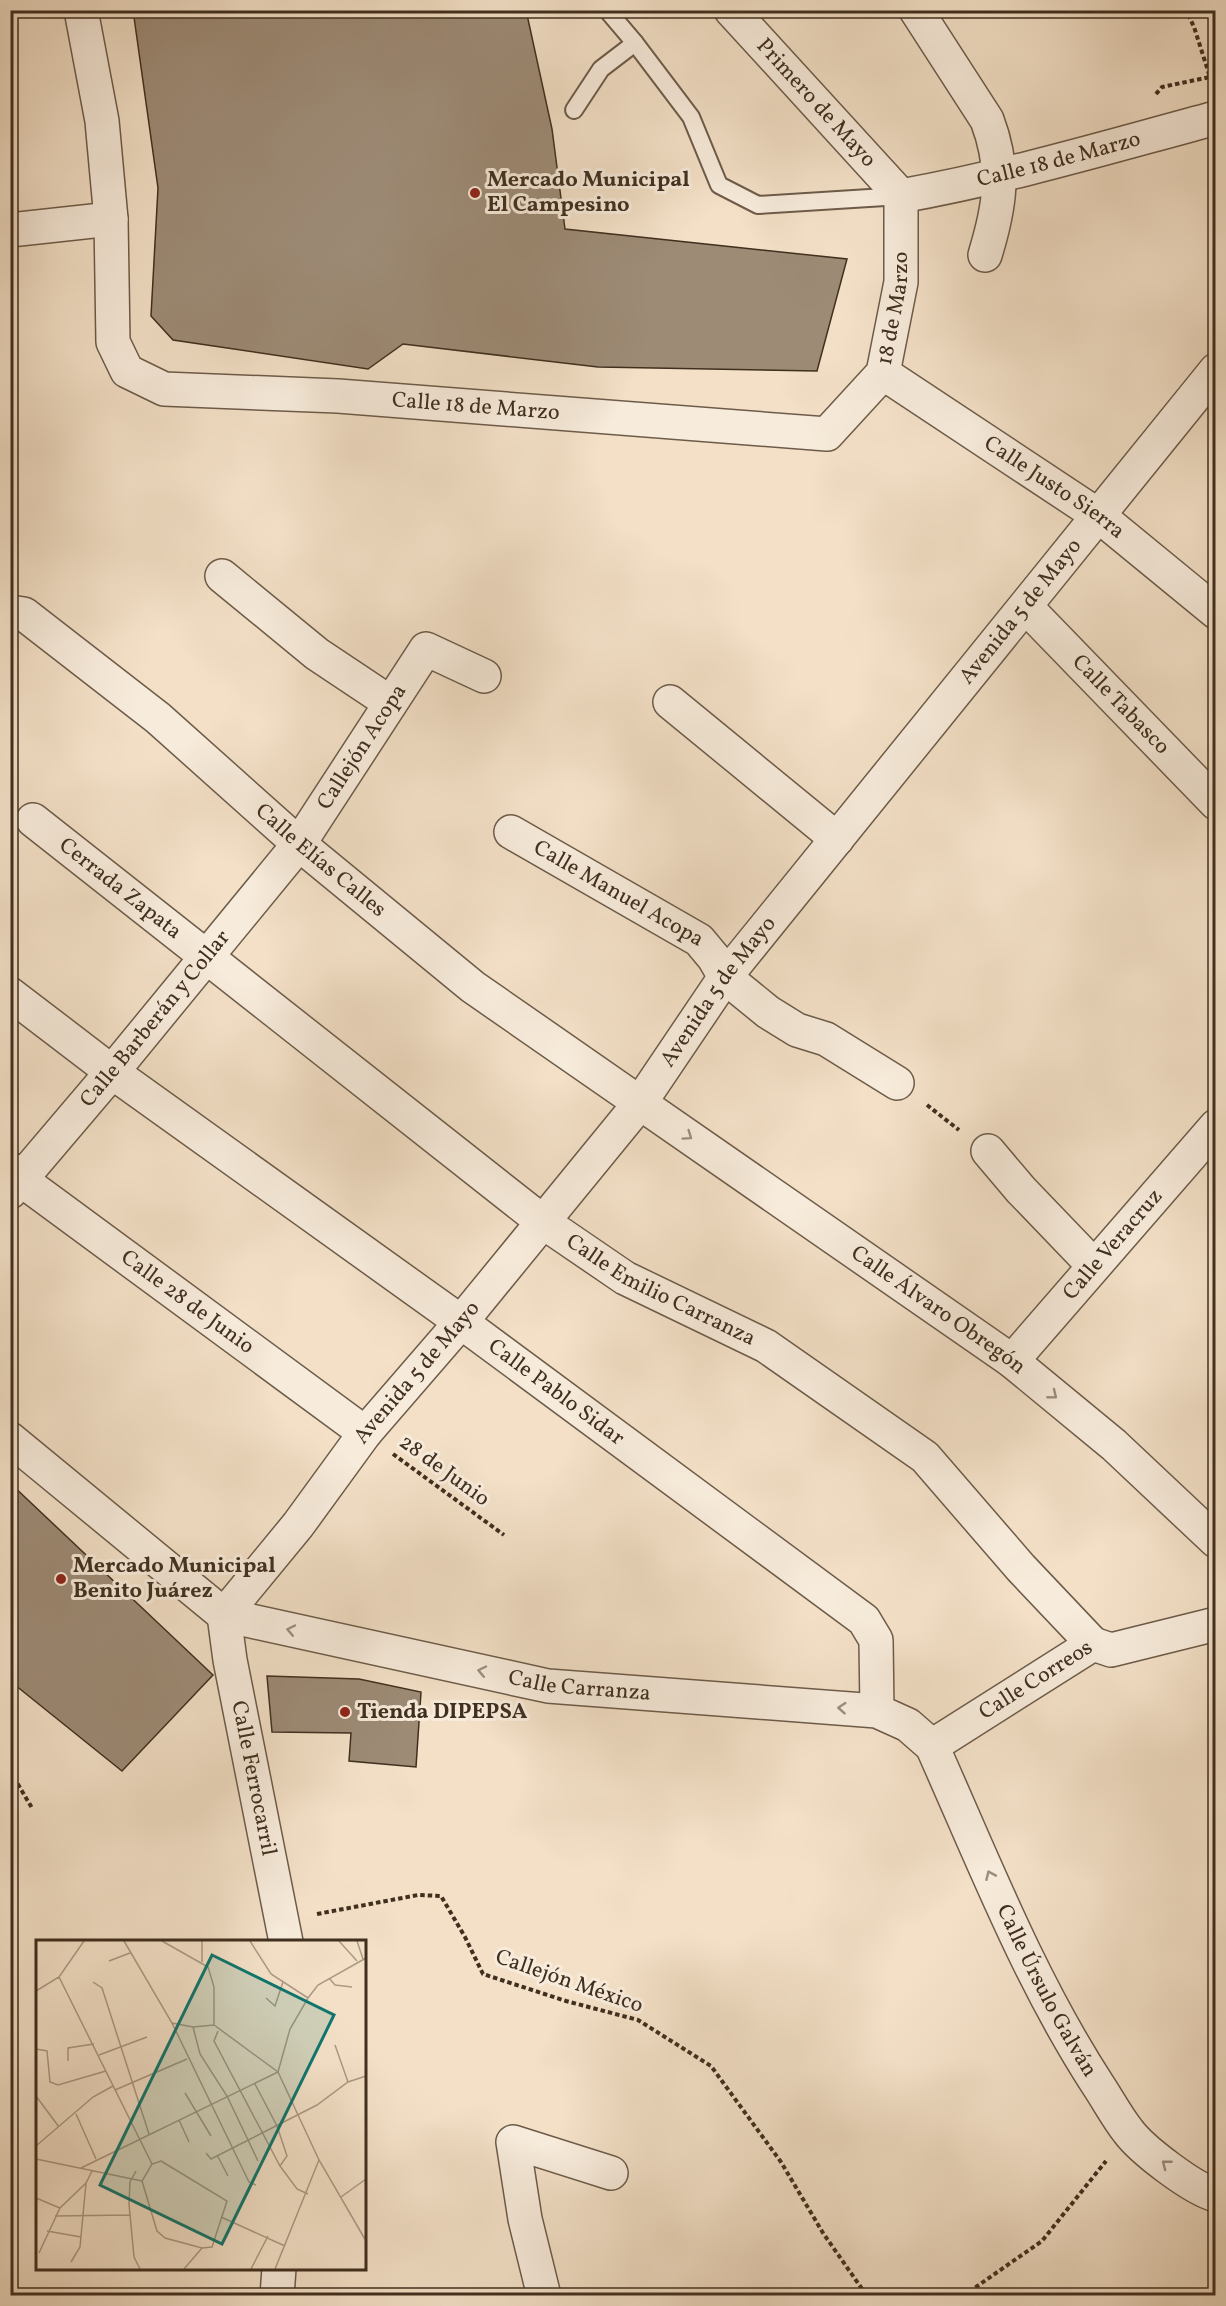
<svg xmlns="http://www.w3.org/2000/svg" width="1226" height="2306" font-family="Vollkorn,serif">
  <style>
    .building { fill: #9d8b76; stroke: #402f1f; stroke-width: 1.5 }
    .lines { fill: none; stroke-linecap: round; stroke-linejoin: round }
    .service-casing { stroke: #6d5b49; stroke-width: 20 }
    .minor-casing { stroke: #6d5b49; stroke-width: 36 }
    .tertiary-casing { stroke: #6d5b49; stroke-width: 36 }
    .path { stroke: #402f1f; stroke-width: 4; stroke-dasharray: 4.5 3; stroke-linecap: butt }
    .service { stroke: #f7ebdb; stroke-width: 16 }
    .minor { stroke: #f7ebdb; stroke-width: 33 }
    .tertiary { stroke: #f7ebdb; stroke-width: 33 }
    .oneway { stroke: #9c8d7d }
    .poi-dot { fill: #8f2418; stroke: #f7ebdb; stroke-width: 2 }
    .labels { text-anchor: middle; dominant-baseline: central; stroke-width: 6; stroke-linejoin: round; paint-order: stroke }
    .street-label { font-size: 22px; fill: #402f1f; stroke: #f7ebdb }
    .poi-label { font-size: 22px; font-weight: bold; fill: #402f1f; stroke: #f7ebdb; text-anchor: start }
    .inset-road { fill: none; stroke: #ab9984; stroke-width: 1.5 }
    .view { fill: #0f766e; fill-opacity: 0.15; stroke: #0f766e; stroke-width: 3 }
    .inset-edge { fill: none; stroke: #402f1f; stroke-width: 3 }
  </style>
  <rect width="100%" height="100%" fill="#f3e0c7"/>
  <filter id="stains"><feTurbulence type="fractalNoise" baseFrequency=".00333" numOctaves="4"/><feColorMatrix values="0 0 0 0 .2 0 0 0 0 .09 0 0 0 0 .02 0 0 0 .5 -.17"/></filter>
  <radialGradient id="worn" r=".72"><stop offset=".6" stop-color="#630" stop-opacity="0"/><stop offset="1" stop-color="#630" stop-opacity=".3"/></radialGradient>
  <g class="building">
    <polygon points="133,10 526,10 552,129 565,229 847,259 817,371 598,367 403,344 368,369 173,340 151,316 158,188"/>
    <polygon points="10,1483 213,1675 122,1771 10,1681"/>
    <polygon points="267,1676 359,1679 421,1692 416,1767 349,1761 351,1733 272,1732"/>
  </g>
  <g class="lines">
    <defs>
      <g id="service">
        <polyline points="607,10 635,43 691,117 719,185 758,205 901,196"/>
        <polyline points="574,110 601,69 635,43"/>
      </g>
      <g id="minor">
        <path id="s1" d="M81,10L102,121L111,219L113,342L127,371L164,389L338,396L827,434L883,373L901,282V196"/>
        <path id="s2" d="M731,10L901,196"/>
        <path d="M916,10L987,120C1006,170 1000,206 985,255"/>
        <path id="s3" d="M901,196C1008,177 1111,146 1216,118"/>
        <polyline points="10,230 111,219"/>
        <path id="s4" d="M883,373L1099,516L1216,612"/>
        <polyline points="222,576 317,654 389,702"/>
        <path id="s5" d="M1026,607L1216,803"/>
        <path id="s6" d="M10,612L24,614L158,718L299,844L473,987L640,1103"/>
        <polyline points="670,702 837,839"/>
        <path id="s7" d="M33,820L543,1222L625,1278L766,1346L925,1457L1021,1568L1093,1644"/>
        <path id="s8" d="M511,832L699,940L714,958L725,977L768,1012L797,1030L826,1039L897,1083"/>
        <path id="s9" d="M10,994L112,1072L461,1322L864,1620L876,1640L877,1711"/>
        <polyline points="988,1151 1021,1190 1094,1266"/>
        <path id="s10" d="M10,1169L20,1179L365,1433"/>
        <path id="s11" d="M10,1192L112,1072L299,844L426,649L484,676"/>
        <path id="s12" d="M1012,1361L1216,1126"/>
        <polyline points="544,2296 525,2219 513,2142 611,2173"/>
      </g>
      <g id="tertiary">
        <path id="s13" d="M640,1103L1012,1361L1114,1445L1216,1541"/>
        <path id="s14" d="M10,1439L224,1615L548,1686L877,1711L908,1725L932,1746C983,1860 1029,1979 1098,2085C1108,2100 1117,2117 1128,2131C1142,2150 1193,2189 1216,2195"/>
        <path id="s15" d="M224,1615L298,1525L365,1433L461,1322L640,1103L725,977L1216,370"/>
        <path id="s16" d="M224,1615L230,1660L286,1942"/>
        <path id="s17" d="M932,1746L1093,1644L1111,1650L1216,1624"/>
        <polyline points="277,2296 279,2268"/>
      </g>
    </defs>
    <use href="#service" class="service-casing"/>
    <use href="#minor" class="minor-casing"/>
    <use href="#tertiary" class="tertiary-casing"/>
    <g class="path">
      <polyline points="1156,94 1162,87 1210,77 1194,27 1186,10"/>
      <polyline points="927,1105 959,1130"/>
      <polyline points="393,1454 504,1535"/>
      <polyline points="10,1771 32,1808"/>
      <polyline points="317,1914 418,1895 441,1896 465,1937 483,1974 566,2001 638,2020 711,2066 781,2162 823,2233 867,2296"/>
      <polyline points="963,2296 1042,2241 1106,2161"/>
    </g>
    <use href="#service" class="service"/>
    <use href="#minor" class="minor"/>
    <use href="#tertiary" class="tertiary"/>
  </g>
  <defs><path id="oneway-chevron" d="M-2-3.5L2.5 0L-2 3.5" fill="none" stroke-width="1.6" stroke-linecap="round" stroke-linejoin="round" transform="scale(1.5)"/></defs>
  <g class="oneway">
    <use href="#oneway-chevron" transform="translate(688 1136) rotate(35)"/>
    <use href="#oneway-chevron" transform="translate(1053 1395) rotate(39)"/>
    <use href="#oneway-chevron" transform="translate(291 1630) rotate(-168)"/>
    <use href="#oneway-chevron" transform="translate(482 1671) rotate(-168)"/>
    <use href="#oneway-chevron" transform="translate(842 1708) rotate(-176)"/>
    <use href="#oneway-chevron" transform="translate(990 1875) rotate(-114)"/>
    <use href="#oneway-chevron" transform="translate(1166 2164) rotate(-142)"/>
  </g>
  <g class="poi-dot">
    <circle cx="475" cy="193" r="6"/>
    <circle cx="61" cy="1579" r="6"/>
    <circle cx="345" cy="1712" r="6"/>
  </g>
  <g class="labels">
    <g class="street-label">
      <text stroke="none"><textPath href="#s2" startOffset="126">Primero de Mayo</textPath></text>
      <text stroke="none"><textPath href="#s3" startOffset="162">Calle 18 de Marzo</textPath></text>
      <text stroke="none"><textPath href="#s1" startOffset="1221">18 de Marzo</textPath></text>
      <text stroke="none"><textPath href="#s1" startOffset="720">Calle 18 de Marzo</textPath></text>
      <text stroke="none"><textPath href="#s4" startOffset="206">Calle Justo Sierra</textPath></text>
      <text stroke="none"><textPath href="#s15" startOffset="1282">Avenida 5 de Mayo</textPath></text>
      <text stroke="none"><textPath href="#s5" startOffset="136">Calle Tabasco</textPath></text>
      <text stroke="none"><textPath href="#s11" startOffset="568">Callejón Acopa</textPath></text>
      <text stroke="none"><textPath href="#s6" startOffset="400">Calle Elías Calles</textPath></text>
      <text stroke="none"><textPath href="#s7" startOffset="111">Cerrada Zapata</textPath></text>
      <text stroke="none"><textPath href="#s8" startOffset="124">Calle Manuel Acopa</textPath></text>
      <text stroke="none"><textPath href="#s15" startOffset="796">Avenida 5 de Mayo</textPath></text>
      <text stroke="none"><textPath href="#s11" startOffset="226">Calle Barberán y Collar</textPath></text>
      <text stroke="none"><textPath href="#s12" startOffset="154">Calle Veracruz</textPath></text>
      <text stroke="none"><textPath href="#s7" startOffset="786">Calle Emilio Carranza</textPath></text>
      <text stroke="none"><textPath href="#s10" startOffset="222">Calle 28 de Junio</textPath></text>
      <text stroke="none"><textPath href="#s13" startOffset="363">Calle Álvaro Obregón</textPath></text>
      <text stroke="none"><textPath href="#s15" startOffset="310">Avenida 5 de Mayo</textPath></text>
      <text stroke="none"><textPath href="#s9" startOffset="676">Calle Pablo Sidar</textPath></text>
      <text transform="translate(444 1471) rotate(36)">28 de Junio</text>
      <text stroke="none"><textPath href="#s17" startOffset="123">Calle Correos</textPath></text>
      <text stroke="none"><textPath href="#s14" startOffset="640">Calle Carranza</textPath></text>
      <text stroke="none"><textPath href="#s16" startOffset="166">Calle Ferrocarril</textPath></text>
      <text transform="translate(569 1982) rotate(19)">Callejón México</text>
      <text stroke="none"><textPath href="#s14" startOffset="1275">Calle Úrsulo Galván</textPath></text>
    </g>
    <g class="poi-label">
      <text x="487" y="180">Mercado Municipal<tspan x="487" dy="25">El Campesino</tspan></text>
      <text x="73" y="1566">Mercado Municipal<tspan x="73" dy="25">Benito Juárez</tspan></text>
      <text x="357" y="1712">Tienda DIPEPSA</text>
    </g>
  </g>
  <g transform="translate(36 1940)">
    <rect width="330" height="330" fill="#f3e0c7"/>
    <path class="inset-road" d="M88,1L136,83L213,242L220,245M126,1L172,27L178,47V85M214,1L235,34L272,58M303,1L321,21M321,1L327,19M73,21L94,13M166,22V1M23,37L116,224M293,38L299,45L316,47M57,42L66,48L113,194M0,51L23,37L48,1M230,58L239,66L247,42M136,83L157,87L178,85M178,85L242,132L283,220L330,301M157,87L164,114L191,156L222,221M182,91L178,101L244,226L261,249L272,254M299,105L312,142M0,109L11,111L14,142L22,145L70,131M63,115L111,97M32,121V108L58,104M242,132L254,89L272,58L282,45L330,18M219,144L241,186L251,216L244,226M79,150L151,119M149,153L175,196M0,156L23,187M40,174L60,219M143,180L153,202M0,206L57,157L77,146M170,213L175,219L281,165L312,142L330,136M181,215L192,236M0,219L106,241M125,221L191,261L176,307L166,308L129,298L121,291L106,241L116,224ZM45,228L242,132M100,231L94,242L93,264L98,317L104,329M305,257L330,239M0,258L24,268M19,276L94,275M185,277L249,306M11,291L45,297M3,313L24,268L50,243L56,231M35,322L44,307L50,243M148,329L166,308M215,329L232,296M239,329L283,220"/>
    <path class="view" d="M176,15L298,75L186,304L64,245Z"/>
    <rect width="330" height="330" class="inset-edge"/>
  </g>
  <rect width="1226" height="2306" fill="none" stroke="#f3e0c7" stroke-width="36"/>
  <rect x="12" y="12" width="1202" height="2282" fill="none" stroke="#402f1f" stroke-width="3"/>
  <rect x="18" y="18" width="1190" height="2270" fill="none" stroke="#402f1f" stroke-width="1.5"/>
  <rect width="100%" height="100%" filter="url(#stains)"/>
  <rect width="100%" height="100%" fill="url(#worn)"/>
</svg>
